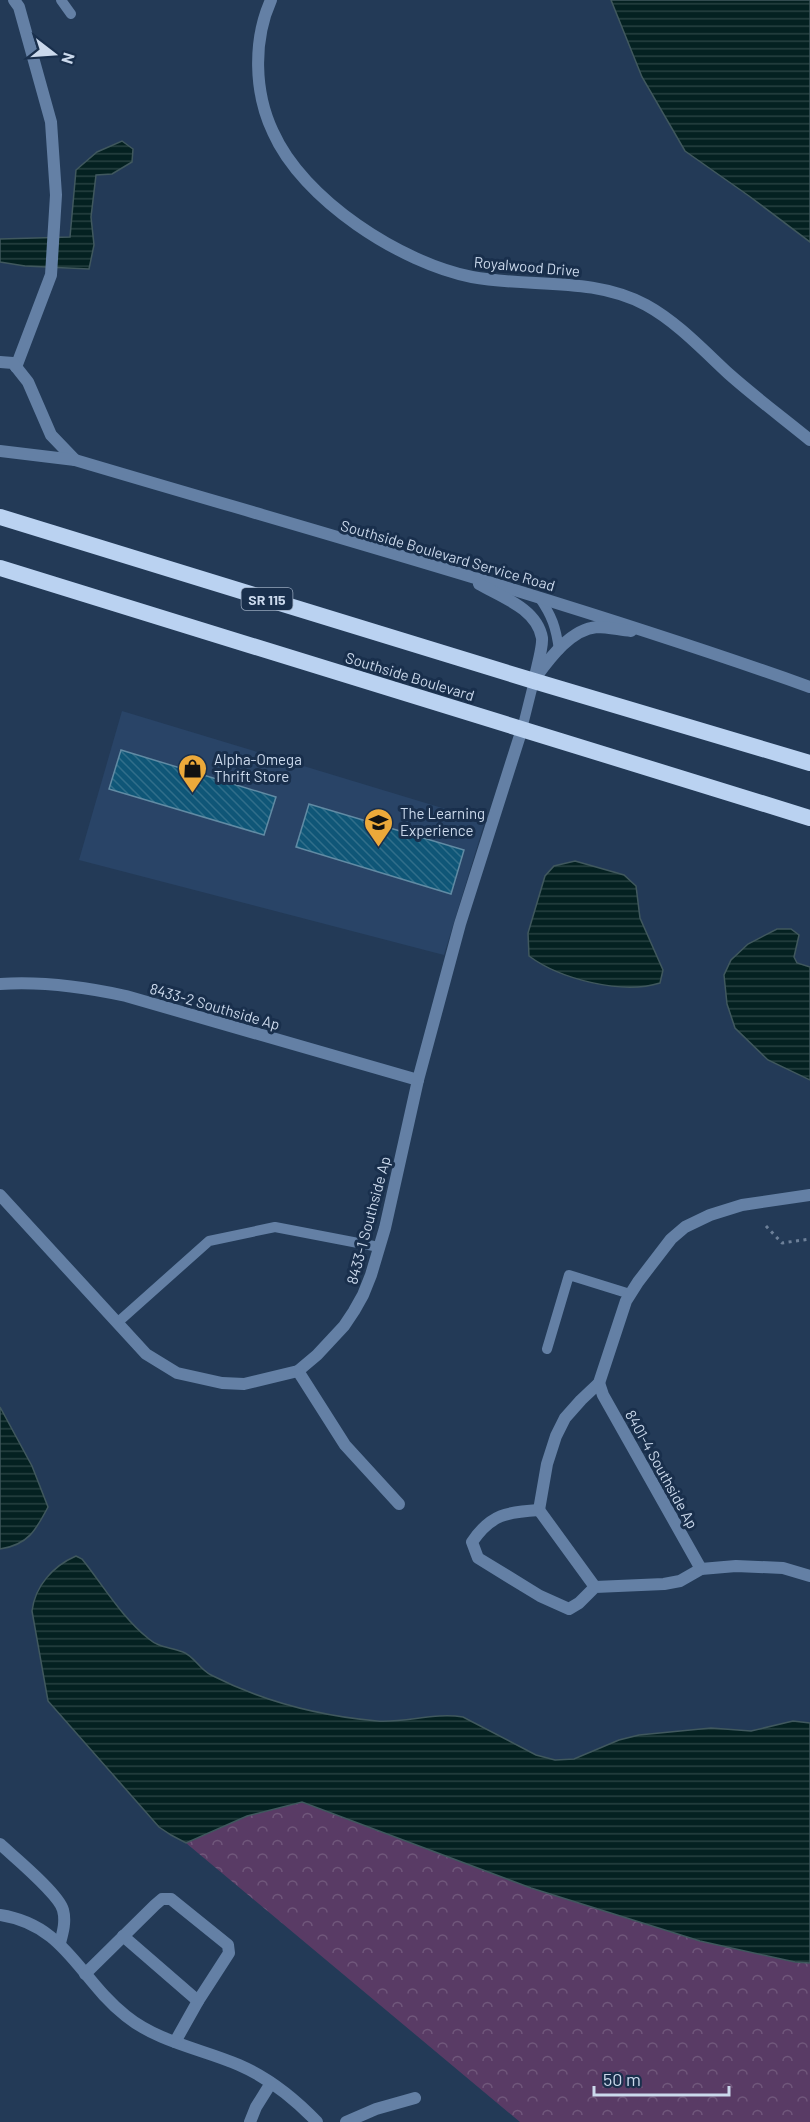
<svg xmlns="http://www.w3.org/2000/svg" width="810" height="2122" font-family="Barlow,sans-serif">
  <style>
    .built { fill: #294467 }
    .forest { fill: url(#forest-crowns) }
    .water { fill: url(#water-rules); stroke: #40585e; stroke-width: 1.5 }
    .building { fill: url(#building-back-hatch); stroke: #618ba4; stroke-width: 1.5 }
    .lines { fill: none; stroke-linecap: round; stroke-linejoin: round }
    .path { stroke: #6d8099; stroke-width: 3; stroke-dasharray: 3 4.5; stroke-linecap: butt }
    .service { stroke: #6480a5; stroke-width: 10 }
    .minor { stroke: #6480a5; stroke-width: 12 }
    .trunk { stroke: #bad2f1; stroke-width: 16 }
    .labels { text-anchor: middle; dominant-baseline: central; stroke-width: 6; stroke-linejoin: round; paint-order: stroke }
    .shield { fill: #192f4c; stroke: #96a6bc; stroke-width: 1.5 }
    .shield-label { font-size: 14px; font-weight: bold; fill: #cbd9ec }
    .street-label { font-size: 15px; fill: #cbd9ec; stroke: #192f4c }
    .poi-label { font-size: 15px; fill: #cbd9ec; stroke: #192f4c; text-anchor: start }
  </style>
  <defs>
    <pattern id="forest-crowns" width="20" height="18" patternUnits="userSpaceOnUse" patternTransform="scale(1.5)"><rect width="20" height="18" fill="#593b65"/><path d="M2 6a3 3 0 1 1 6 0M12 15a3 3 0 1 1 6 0" fill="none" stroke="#70577b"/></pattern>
    <pattern id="water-rules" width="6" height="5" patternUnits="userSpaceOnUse" patternTransform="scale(1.5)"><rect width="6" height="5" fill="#042121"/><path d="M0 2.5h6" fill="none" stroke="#274141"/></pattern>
    <pattern id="building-back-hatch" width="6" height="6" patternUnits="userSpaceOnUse" patternTransform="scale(1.5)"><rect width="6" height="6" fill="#0f5677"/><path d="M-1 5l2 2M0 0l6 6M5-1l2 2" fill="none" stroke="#316e8a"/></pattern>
  </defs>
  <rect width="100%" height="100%" fill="#233a57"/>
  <polygon class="built" points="122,711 485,821 444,955 79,860"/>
  <polygon class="forest" points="302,1802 531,1888 700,1941 795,1962 810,1963 810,2122 520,2122 186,1843 247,1816"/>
  <g class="water">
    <polygon points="611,0 810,0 810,242 749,196 685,151 642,77"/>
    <polygon points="122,141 133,149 132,162 112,174 96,175 91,217 94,245 89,269 25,266 0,262 0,239 70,237 76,170 97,152"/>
    <path d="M575,861L624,875L636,886L640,918L663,970L660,983C622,995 560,979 529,956L528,933L545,876L554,866Z"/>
    <polygon points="777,929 791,929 799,935 794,957 797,963 810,967 810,1080 768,1060 735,1028 727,1004 724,975 731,960 748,944"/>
    <path d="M0,1407L32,1466L48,1507C36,1530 28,1545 0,1549Z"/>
    <path d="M76,1556L82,1559C103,1585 122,1618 149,1639C159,1648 171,1647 183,1652C194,1656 200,1670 211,1675C262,1701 320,1716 377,1721C406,1723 435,1712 463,1717L536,1755L555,1760L574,1759L619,1740L639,1735L711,1728L751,1731L793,1721L810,1723V1963L795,1962L700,1941L531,1888L302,1802L247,1816L186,1843L171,1835L159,1827L48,1701L32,1611C35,1586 53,1566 76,1556Z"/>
  </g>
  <g class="building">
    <polygon points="121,750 276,797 264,835 109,789"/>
    <polygon points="309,804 464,850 451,894 296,847"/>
  </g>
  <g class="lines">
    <polyline class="path" points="766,1226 782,1243 810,1239"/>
    <g class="service">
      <polyline points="61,0 71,14"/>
      <path d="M539,597C552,616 556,627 559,650"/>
      <polyline points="522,729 534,681"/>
      <polyline points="117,1323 209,1241 275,1227 379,1247"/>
      <polyline points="547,1349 569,1275 630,1294"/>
    </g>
    <g class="minor">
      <polyline points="14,0 19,7 51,122 56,195 51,275 16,367"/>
      <path d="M271,0C253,40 254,92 273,132C303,200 401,263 472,277C530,288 592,276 646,305C677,322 703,350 729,374C755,397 783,418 810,440"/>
      <polyline points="0,362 13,363 28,382 51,435 75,460"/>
      <path d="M0,451L75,460C321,533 568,601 810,687"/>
      <path d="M479,584C502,597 537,609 542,638C543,648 536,670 534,681"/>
      <path d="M536,677C550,658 571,629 597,627C608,627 620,630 631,631"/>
      <path d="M0,984C43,981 85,987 126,996L418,1080"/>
      <polyline points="0,1195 146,1354 177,1373 222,1383 244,1384 298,1371 317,1355 344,1326 354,1311 363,1295 371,1275 385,1228 418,1080 460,924 522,729"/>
      <polyline points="298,1371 345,1445 399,1504"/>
      <polyline points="599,1383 603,1395 701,1569"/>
      <polyline points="539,1510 547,1464 556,1436 565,1418 581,1400 599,1383 626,1301 638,1282 671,1239 685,1227 710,1215 742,1205 810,1195"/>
      <path d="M539,1510C507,1512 491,1514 472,1542L478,1558L540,1596L569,1609L579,1603L595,1587L664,1584L680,1581L701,1569L736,1566L783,1568L810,1576"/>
      <polyline points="539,1510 595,1587"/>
      <path d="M0,1844C14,1857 59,1894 63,1910C66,1921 63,1932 60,1943"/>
      <path d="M0,1915C66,1925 79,1979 126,2016C158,2042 202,2049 239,2065C269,2078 295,2099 317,2122"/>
      <polyline points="123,1936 198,2001"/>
      <polyline points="85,1974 155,1905 162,1899 171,1899 228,1945 229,1953 198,2001 175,2042"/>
      <polyline points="250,2122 256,2107 271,2083"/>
      <polyline points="346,2122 376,2109 415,2098"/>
    </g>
    <g class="trunk">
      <polyline points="0,517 534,681 810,763"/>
      <polyline points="0,568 810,818"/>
    </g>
  </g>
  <defs>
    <symbol id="shop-pin" viewBox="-11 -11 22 30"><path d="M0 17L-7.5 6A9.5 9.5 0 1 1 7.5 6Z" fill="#eca93a" stroke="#192f4c"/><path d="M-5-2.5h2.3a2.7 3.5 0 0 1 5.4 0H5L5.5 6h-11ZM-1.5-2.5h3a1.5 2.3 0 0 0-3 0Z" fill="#111"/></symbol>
    <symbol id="school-pin" viewBox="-11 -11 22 30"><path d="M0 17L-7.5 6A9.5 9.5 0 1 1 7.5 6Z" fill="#eca93a" stroke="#192f4c"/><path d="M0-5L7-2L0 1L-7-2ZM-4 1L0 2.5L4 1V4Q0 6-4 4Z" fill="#111"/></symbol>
  </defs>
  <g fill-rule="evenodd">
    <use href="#shop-pin" x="176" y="752" width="33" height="45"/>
    <use href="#school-pin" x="362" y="806" width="33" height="45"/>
  </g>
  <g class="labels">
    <rect class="shield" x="241.5" y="588" width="51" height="22" rx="4.5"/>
    <g class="shield-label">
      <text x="267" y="599">SR 115</text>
    </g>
    <g class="street-label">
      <text transform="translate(527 266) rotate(5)">Royalwood Drive</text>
      <text transform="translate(448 555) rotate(16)">Southside Boulevard Service Road</text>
      <text transform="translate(410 676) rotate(17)">Southside Boulevard</text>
      <text transform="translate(215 1006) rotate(16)">8433-2 Southside Ap</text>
      <text transform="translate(368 1220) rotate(-75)">8433-1 Southside Ap</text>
      <text transform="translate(662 1469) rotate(61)">8401-4 Southside Ap</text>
    </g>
    <g class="poi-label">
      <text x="214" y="759">Alpha-Omega<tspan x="214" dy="17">Thrift Store</tspan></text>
      <text x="400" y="813">The Learning<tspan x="400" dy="17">Experience</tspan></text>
    </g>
  </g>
  <g transform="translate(54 54) rotate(107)" stroke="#192f4c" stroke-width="4.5" paint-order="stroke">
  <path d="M0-4.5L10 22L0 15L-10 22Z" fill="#cbd9ec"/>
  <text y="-9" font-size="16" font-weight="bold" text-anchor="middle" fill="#cbd9ec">N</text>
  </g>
  <path d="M594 2086v9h135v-9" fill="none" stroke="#cbd9ec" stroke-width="3"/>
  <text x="603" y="2086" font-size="18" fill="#cbd9ec" stroke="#192f4c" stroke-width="4.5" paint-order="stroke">50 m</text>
</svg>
